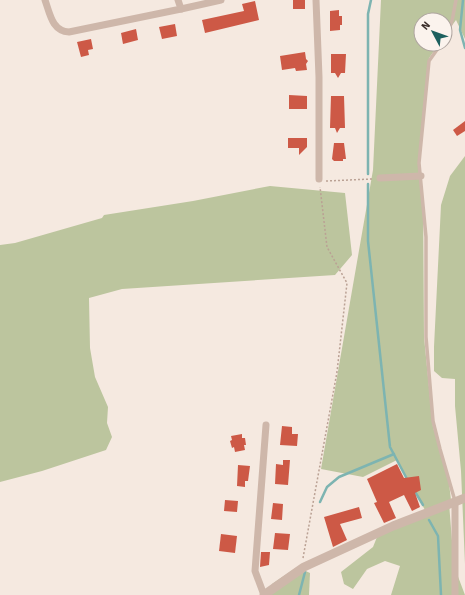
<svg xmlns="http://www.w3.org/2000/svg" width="465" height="595" font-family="'Source Sans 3',sans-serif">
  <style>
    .green { fill: #bcc59e }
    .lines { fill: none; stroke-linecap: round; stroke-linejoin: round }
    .stream { stroke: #7db4b1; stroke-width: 2.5 }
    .building { fill: #cd5946 }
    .path { stroke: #baa194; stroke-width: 1.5; stroke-dasharray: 2 2; stroke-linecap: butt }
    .service { stroke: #ceb7aa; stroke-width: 3.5 }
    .minor { stroke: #ceb7aa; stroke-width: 7 }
    .tertiary { stroke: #ceb7aa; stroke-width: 9 }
  </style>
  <rect width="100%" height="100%" fill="#f5e9e0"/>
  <g class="green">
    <polygon points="381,0 465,0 465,39 456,20 445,35 445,20 421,20 421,44 439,44 429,58 418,163 423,193 424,337 433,427 448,475 451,500 425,510 397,460 363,477 321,469 373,170"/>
    <polygon points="465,156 465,564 461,471 455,406 455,379 442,378 434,371 434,347 441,205 450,176"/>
    <polygon points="270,186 345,193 352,255 335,275 122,289 89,298 90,348 95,377 108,407 107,423 112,437 106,450 42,471 0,482 0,245 15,243 102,218 104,215 193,201"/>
    <polygon points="449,503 454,566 465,595 391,595 400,566 385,561 367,569 353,589 344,584 341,572 373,547 379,532"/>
    <polygon points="297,567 310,573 309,595 270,595 272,584"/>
  </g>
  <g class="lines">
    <g class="stream">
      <polyline points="463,0 460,30 465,48"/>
      <polyline points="368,174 368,14 371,0"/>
      <polyline points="368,184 368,241 390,447 407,479"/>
      <polyline points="414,490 423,505"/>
      <polyline points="320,502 327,487 339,477 394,454"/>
      <polyline points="429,520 438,536 441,595"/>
      <polyline points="299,595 305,572"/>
    </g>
  </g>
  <g class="building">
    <rect x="293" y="0" width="12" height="9"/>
    <polygon points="255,1 259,20 205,33 202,20 244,11 242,4"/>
    <polygon points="339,10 339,16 342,16 342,25 340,25 340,30 330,31 330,11"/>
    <polygon points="175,24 177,36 162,39 159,27"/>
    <polygon points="136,29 138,40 123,44 121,33"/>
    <polygon points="91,39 93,49 88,50 89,55 81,57 77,42"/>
    <polygon points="305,52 306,59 308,61 306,64 307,70 296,71 295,68 282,70 280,56"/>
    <polygon points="331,54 346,54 345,73 341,73 338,78 335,73 331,73"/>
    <polygon points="289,95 307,96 307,109 289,109"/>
    <polygon points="331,96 344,96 345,128 340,128 337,133 335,128 330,128"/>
    <polygon points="465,121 465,131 457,136 453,130"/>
    <polygon points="288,138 307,138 307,147 299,155 299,148 288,148"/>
    <polygon points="334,143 344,143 346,159 343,159 343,161 334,161 332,159"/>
    <polygon points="282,426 292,427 292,434 298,434 297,446 280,445"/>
    <polygon points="242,434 242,438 245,438 246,445 244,445 245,450 235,452 234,447 232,448 230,441 232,440 231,436"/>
    <polygon points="283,460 290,460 288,485 275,484 276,464 283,465"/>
    <polygon points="397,464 404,478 419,476 421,490 415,493 420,507 412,511 404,495 389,502 396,518 384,523 374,503 377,502 367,479"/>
    <polygon points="238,465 250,466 248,481 245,481 245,487 237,486"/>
    <polygon points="225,500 238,501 237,512 224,511"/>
    <polygon points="273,503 283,504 282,520 271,519"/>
    <polygon points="359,507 362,518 340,524 347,540 333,547 324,517"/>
    <polygon points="275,533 290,534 288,550 273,549"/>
    <polygon points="221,534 237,536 235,553 219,551"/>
    <polygon points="261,552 270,552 269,565 260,567"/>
  </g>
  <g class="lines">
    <g class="path">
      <polyline points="326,181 372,179"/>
      <polyline points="303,558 337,372 347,283 327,247 320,187"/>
    </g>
    <g class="service">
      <polyline points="445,39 452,21 456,0"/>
      <polyline points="441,44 429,61 419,163 426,237 426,337 433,421 440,449 455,501"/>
    </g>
    <g class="minor">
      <path d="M45,0C50,14 52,31 69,32L181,9L178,0"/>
      <polyline points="316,0 319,77 319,179"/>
      <polyline points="181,9 221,0"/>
      <polyline points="380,178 421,176"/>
      <polyline points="455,501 455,595"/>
      <polyline points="264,595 255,571 266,425"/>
    </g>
    <polyline class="tertiary" points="264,595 304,567 393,526 465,498"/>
  </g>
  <g transform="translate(433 32) rotate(311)"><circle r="19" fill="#fbf3ed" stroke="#aea49f"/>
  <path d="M0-3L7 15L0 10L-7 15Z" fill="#1c605e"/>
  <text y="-6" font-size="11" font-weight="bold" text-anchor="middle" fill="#3b2e2a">N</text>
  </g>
</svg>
